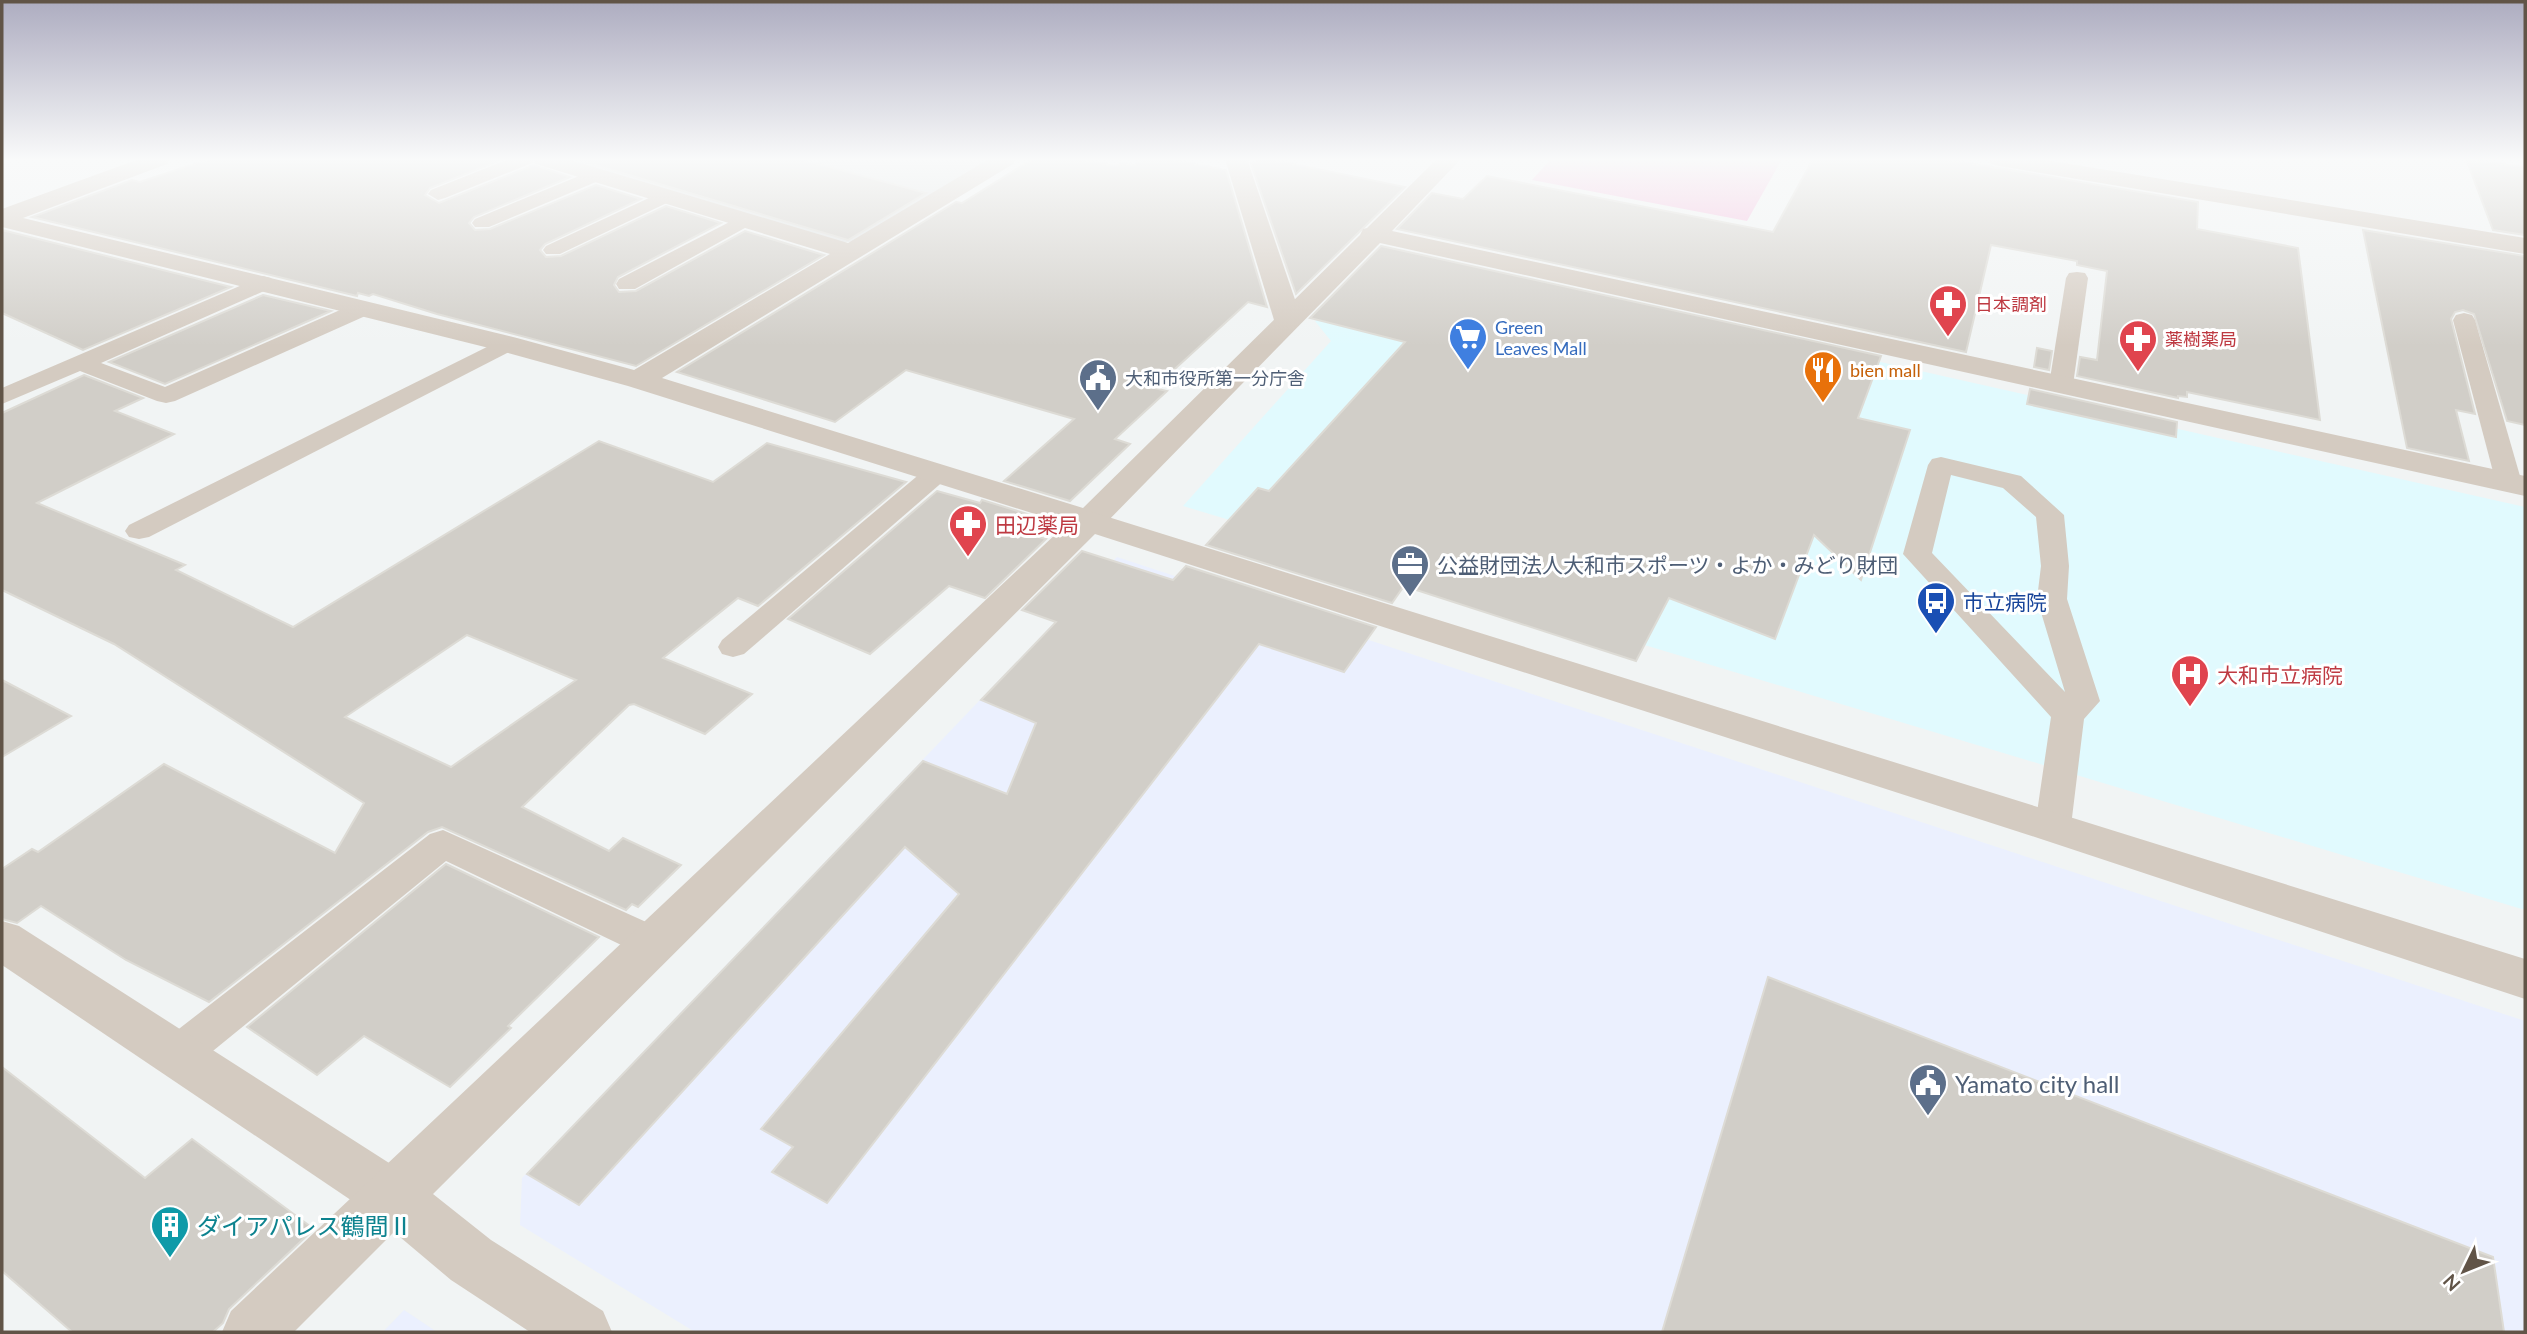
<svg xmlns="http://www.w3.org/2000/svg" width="2527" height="1334" font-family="Lato,'Noto Sans JP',sans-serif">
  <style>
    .commercial { fill: #ebf0fe }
    .education { fill: #e0e3e2 }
    .medical { fill: #e1fafe }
    .green { fill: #f5bcdd }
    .building { fill: #d1cec8; stroke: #dddbd5; stroke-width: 2; fill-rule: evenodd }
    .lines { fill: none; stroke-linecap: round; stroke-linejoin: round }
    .service { fill: #d4cbc1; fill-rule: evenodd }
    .pedestrian { fill: #d4cbc1; fill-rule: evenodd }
    .minor { fill: #d4cbc1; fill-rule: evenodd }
    .tertiary { fill: #d4cbc1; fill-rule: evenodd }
    .labels { text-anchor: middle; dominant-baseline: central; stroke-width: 6; stroke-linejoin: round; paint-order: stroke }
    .far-health-label { font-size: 18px; fill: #be3a42; stroke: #fff; text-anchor: start }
    .far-shop-label { font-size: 18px; fill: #366cbe; stroke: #fff; text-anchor: start }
    .far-food-label { font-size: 18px; fill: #c56008; stroke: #fff; text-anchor: start }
    .far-service-label { font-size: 18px; fill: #4e5e75; stroke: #fff; text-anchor: start }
    .health-label { font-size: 21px; fill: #be3a42; stroke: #fff; text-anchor: start }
    .service-label { font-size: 21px; fill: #4e5e75; stroke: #fff; text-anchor: start }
    .transit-label { font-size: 21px; fill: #164399; stroke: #fff; text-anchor: start }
    .near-service-label { font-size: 24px; fill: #4e5e75; stroke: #fff; text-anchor: start }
    .near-culture-label { font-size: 24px; fill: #0d838f; stroke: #fff; text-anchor: start }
  </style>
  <rect width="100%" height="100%" fill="#f1f4f4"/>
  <g class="commercial">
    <polygon points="1117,557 2525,1021 2525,1332 695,1332 520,1225 522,1178"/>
    <polygon points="404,1310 437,1332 383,1332"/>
  </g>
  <polygon class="education" points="564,159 993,159 856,241 842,243"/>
  <polygon class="medical" points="1392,252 2525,507 2525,910 1183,506 1331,341 1315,321"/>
  <polygon class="green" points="1551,159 1782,159 1747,221 1532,180"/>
  <g class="building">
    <polygon points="209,159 503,159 430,188 425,195 439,203 534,165 570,177 474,217 469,223 475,230 490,229 596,185 641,199 545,244 540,250 546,257 561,256 666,206 721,223 618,277 614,285 619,292 636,291 745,231 824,255 636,366 437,314 373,294 369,296 358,293 357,296 32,217 132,180 140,182"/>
    <polygon points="575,159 800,159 926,193 848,240"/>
    <polygon points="1033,159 1079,159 1116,166 1121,163 1134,165 1143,159 1170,159 1226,170 1267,307 1248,302 1154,388 1167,391 1115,439 1130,444 1070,501 1004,481 1074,419 906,370 835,422 677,372 956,202 962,203"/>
    <polygon points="1258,159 1269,159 1405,187 1296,294 1251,164"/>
    <polygon points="1813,159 1945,159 2198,202 2197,229 2298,248 2320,420 2187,392 2187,397 2178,396 2178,398 2077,376 2080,357 2097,360 2107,271 2077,265 2077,261 1991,245 1966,352 1397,229 1432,193 1463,199 1487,176 1773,232"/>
    <polygon points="2466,159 2525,167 2525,235 2493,230"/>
    <polygon points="2,230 231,287 83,350 2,313"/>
    <polygon points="2363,230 2525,256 2525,425 2507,421 2474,314 2463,310 2455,312 2451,319 2475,414 2456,410 2469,461 2407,448"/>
    <polygon points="1381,246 1881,356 1858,418 1910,430 1861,580 1814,535 1775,639 1669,598 1636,661 1404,586 1392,603 1206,545 1258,488 1269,491 1405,342 1310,318"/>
    <polygon points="263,295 331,311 165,384 109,362"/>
    <polygon points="2037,348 2052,351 2049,370 2034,367"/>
    <path d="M84,375L143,398L115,411L174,434L37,503L185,565L176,570L293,627L599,441L713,482L767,443L906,482L758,606L738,598L663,658L752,694L705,734L634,704L629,705L522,807L609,851L623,838L681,865L638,907L632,904L626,910L442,827L428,832L209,1002L126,960L41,906L17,923L2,919V869L32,849L38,852L164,764L335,853L364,803L114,644L2,590V413ZM467,635L576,680L451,767L345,717Z"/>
    <polygon points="2030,389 2177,422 2176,437 2027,404"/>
    <polygon points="937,491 980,503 982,500 1050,521 1035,536 1046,539 985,598 949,586 870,654 788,619"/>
    <polygon points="1082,551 1173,580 1186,566 1376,627 1344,672 1259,644 827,1203 772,1172 793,1147 761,1129 959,894 905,847 579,1205 527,1174 923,761 1007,794 1036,723 981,700 1056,622 1022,610"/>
    <polygon points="2,680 71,716 2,757"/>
    <polygon points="446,864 599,937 508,1026 511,1028 450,1087 364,1036 317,1075 247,1027"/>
    <polygon points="1768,977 2493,1257 2504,1332 1662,1332"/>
    <polygon points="2,1067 145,1178 192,1139 314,1229 229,1309 223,1323 213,1332 72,1332 2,1271"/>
  </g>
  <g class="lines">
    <g class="service">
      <polygon points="509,159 534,159 532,163 445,198 438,200 428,194 431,190"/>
      <polygon points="596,169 603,171 605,175 603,179 489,227 475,227 472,223 475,219"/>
      <polygon points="666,190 673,192 676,196 673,200 560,254 546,254 543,250 546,246"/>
      <polygon points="745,214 752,216 755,220 752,224 635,289 619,289 616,284 619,279"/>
      <polygon points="2077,272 2085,273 2088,278 2073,385 2070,390 2061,392 2052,390 2049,385 2066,278 2069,273"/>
      <polygon points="263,276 271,278 274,283 271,288 101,363 165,387 356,303 372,303 375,308 372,313 175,401 166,403 157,401 80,371 2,404 2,388"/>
      <polygon points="2464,313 2472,315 2475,320 2522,483 2518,489 2509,491 2500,489 2496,483 2453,320 2456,315"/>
      <polygon points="507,337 515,339 519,344 515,349 149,537 139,539 129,537 125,531 129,525"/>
      <path d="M1941,457L2021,476L2064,515L2069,566L2067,599L2100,701L2084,719L2071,826L2066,836L2053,839L2040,836L2035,826L2051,717L1903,554L1928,465L1932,459ZM1951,475L2003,488L2036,517L2041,566L2037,599L2065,692L1932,553Z"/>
      <polygon points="937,465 946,467 950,473 946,479 744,654 733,657 722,654 718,647 722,640 928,467"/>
      <polygon points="443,830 666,931 671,942 666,953 652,958 638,953 446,861 192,1068 177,1073 162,1068 156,1055 162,1042 430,834"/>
    </g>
    <polygon class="pedestrian" points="1225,159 1247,159 1302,320 1298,326 1288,328 1278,326 1274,320"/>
    <g class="minor">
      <polygon points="139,159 170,159 167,164 23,218 517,338 634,370 830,254 536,164 533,159 567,159 848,243 989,159 1016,159 1013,164 662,378 1083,508 1360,235 1363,229 1367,228 1437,159 1461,159 1392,231 2525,476 2525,496 1380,243 1101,528 1089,531 628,386 497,350 2,227 2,209"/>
      <polygon points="1988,159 2039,159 2525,238 2525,254 1999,166 1991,164"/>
      <polygon points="2,921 19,926 411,1177 420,1196 411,1215 392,1222 373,1215 2,965"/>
    </g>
    <polygon class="tertiary" points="1089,511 2525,959 2525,999 2038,838 1095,534 433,1194 491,1240 603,1311 612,1332 530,1332 451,1280 394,1232 294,1332 222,1332 231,1311 1077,514"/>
  </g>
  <linearGradient id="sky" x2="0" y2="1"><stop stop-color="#adacc0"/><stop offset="0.46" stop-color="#f9fafa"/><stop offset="1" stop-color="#f9fafa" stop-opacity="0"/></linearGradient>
  <rect width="2527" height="346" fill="url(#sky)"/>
  <defs>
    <symbol id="pharmacy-pin" viewBox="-11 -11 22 30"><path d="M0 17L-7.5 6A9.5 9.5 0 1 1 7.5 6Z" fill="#e0444e" stroke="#fff"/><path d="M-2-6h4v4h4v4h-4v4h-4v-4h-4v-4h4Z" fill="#fff"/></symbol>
    <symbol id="supermarket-pin" viewBox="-11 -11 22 30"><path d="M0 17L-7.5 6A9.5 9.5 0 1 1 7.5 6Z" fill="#3f7fe0" stroke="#fff"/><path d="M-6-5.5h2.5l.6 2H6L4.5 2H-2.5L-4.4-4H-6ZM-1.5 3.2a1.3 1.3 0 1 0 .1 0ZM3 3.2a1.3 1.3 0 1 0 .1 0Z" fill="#fff"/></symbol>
    <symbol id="restaurant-pin" viewBox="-11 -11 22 30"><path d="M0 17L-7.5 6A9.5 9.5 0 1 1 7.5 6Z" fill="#e8710a" stroke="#fff"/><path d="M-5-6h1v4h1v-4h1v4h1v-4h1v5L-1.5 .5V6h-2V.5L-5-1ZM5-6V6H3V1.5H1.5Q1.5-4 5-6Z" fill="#fff"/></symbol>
    <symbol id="civic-pin" viewBox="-11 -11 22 30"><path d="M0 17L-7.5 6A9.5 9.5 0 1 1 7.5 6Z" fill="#5c6f8a" stroke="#fff"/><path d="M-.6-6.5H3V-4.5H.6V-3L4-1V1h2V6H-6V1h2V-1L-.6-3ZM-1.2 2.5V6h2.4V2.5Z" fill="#fff"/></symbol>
    <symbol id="office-pin" viewBox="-11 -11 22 30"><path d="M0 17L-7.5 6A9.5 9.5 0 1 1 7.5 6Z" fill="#5c6f8a" stroke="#fff"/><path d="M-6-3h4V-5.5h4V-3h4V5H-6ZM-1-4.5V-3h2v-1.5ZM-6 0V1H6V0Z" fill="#fff"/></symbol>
    <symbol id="bus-pin" viewBox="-11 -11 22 30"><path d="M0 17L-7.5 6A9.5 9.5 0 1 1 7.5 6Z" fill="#1a4fb4" stroke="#fff"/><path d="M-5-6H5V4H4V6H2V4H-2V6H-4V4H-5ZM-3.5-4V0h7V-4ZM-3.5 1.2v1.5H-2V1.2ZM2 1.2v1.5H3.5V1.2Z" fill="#fff"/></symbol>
    <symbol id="hospital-pin" viewBox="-11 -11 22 30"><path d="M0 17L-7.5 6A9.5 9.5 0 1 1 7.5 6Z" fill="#e0444e" stroke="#fff"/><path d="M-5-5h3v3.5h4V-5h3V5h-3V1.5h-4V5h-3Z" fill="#fff"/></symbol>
    <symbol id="building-pin" viewBox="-11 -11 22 30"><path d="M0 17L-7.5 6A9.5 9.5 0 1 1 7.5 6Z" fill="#0f9aa8" stroke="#fff"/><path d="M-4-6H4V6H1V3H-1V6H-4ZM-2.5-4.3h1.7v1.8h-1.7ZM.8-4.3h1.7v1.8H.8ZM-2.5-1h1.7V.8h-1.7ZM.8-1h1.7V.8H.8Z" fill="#fff"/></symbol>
  </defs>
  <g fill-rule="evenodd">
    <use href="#pharmacy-pin" x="1926" y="282" width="44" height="60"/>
    <use href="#supermarket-pin" x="1446" y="315" width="44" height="60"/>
    <use href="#pharmacy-pin" x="2116" y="317" width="44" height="60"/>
    <use href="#restaurant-pin" x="1801" y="348" width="44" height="60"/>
    <use href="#civic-pin" x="1076" y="356" width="44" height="60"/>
    <use href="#pharmacy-pin" x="946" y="502" width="44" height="60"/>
    <use href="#office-pin" x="1388" y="542" width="44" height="60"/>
    <use href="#bus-pin" x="1914" y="579" width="44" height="60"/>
    <use href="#hospital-pin" x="2168" y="652" width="44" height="60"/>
    <use href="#civic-pin" x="1906" y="1061" width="44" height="60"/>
    <use href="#building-pin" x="148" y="1203" width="44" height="60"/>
  </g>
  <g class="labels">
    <g class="far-health-label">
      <text x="1975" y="304">日本調剤</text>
      <text x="2165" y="339">薬樹薬局</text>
    </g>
    <g class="far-shop-label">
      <text x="1495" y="327">Green<tspan x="1495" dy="21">Leaves Mall</tspan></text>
    </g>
    <g class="far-food-label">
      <text x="1850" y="370">bien mall</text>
    </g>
    <g class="far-service-label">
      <text x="1125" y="378">大和市役所第一分庁舎</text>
    </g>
    <g class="health-label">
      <text x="995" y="524">田辺薬局</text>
      <text x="2217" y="674">大和市立病院</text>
    </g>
    <g class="service-label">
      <text x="1437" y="564">公益財団法人大和市スポーツ・よか・みどり財団</text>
    </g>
    <g class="transit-label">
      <text x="1963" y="601">市立病院</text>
    </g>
    <g class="near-service-label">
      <text x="1955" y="1083">Yamato city hall</text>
    </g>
    <g class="near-culture-label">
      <text x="197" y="1225">ダイアパレス鶴間Ⅱ</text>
    </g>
  </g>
  <rect width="2527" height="1334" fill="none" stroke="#615447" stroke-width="7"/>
  <g transform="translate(2464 1271) rotate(227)" stroke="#ffffff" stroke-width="5" paint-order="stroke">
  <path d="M0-5L12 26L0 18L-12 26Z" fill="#615447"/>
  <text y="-10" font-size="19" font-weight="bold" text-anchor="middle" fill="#615447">N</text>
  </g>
</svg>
